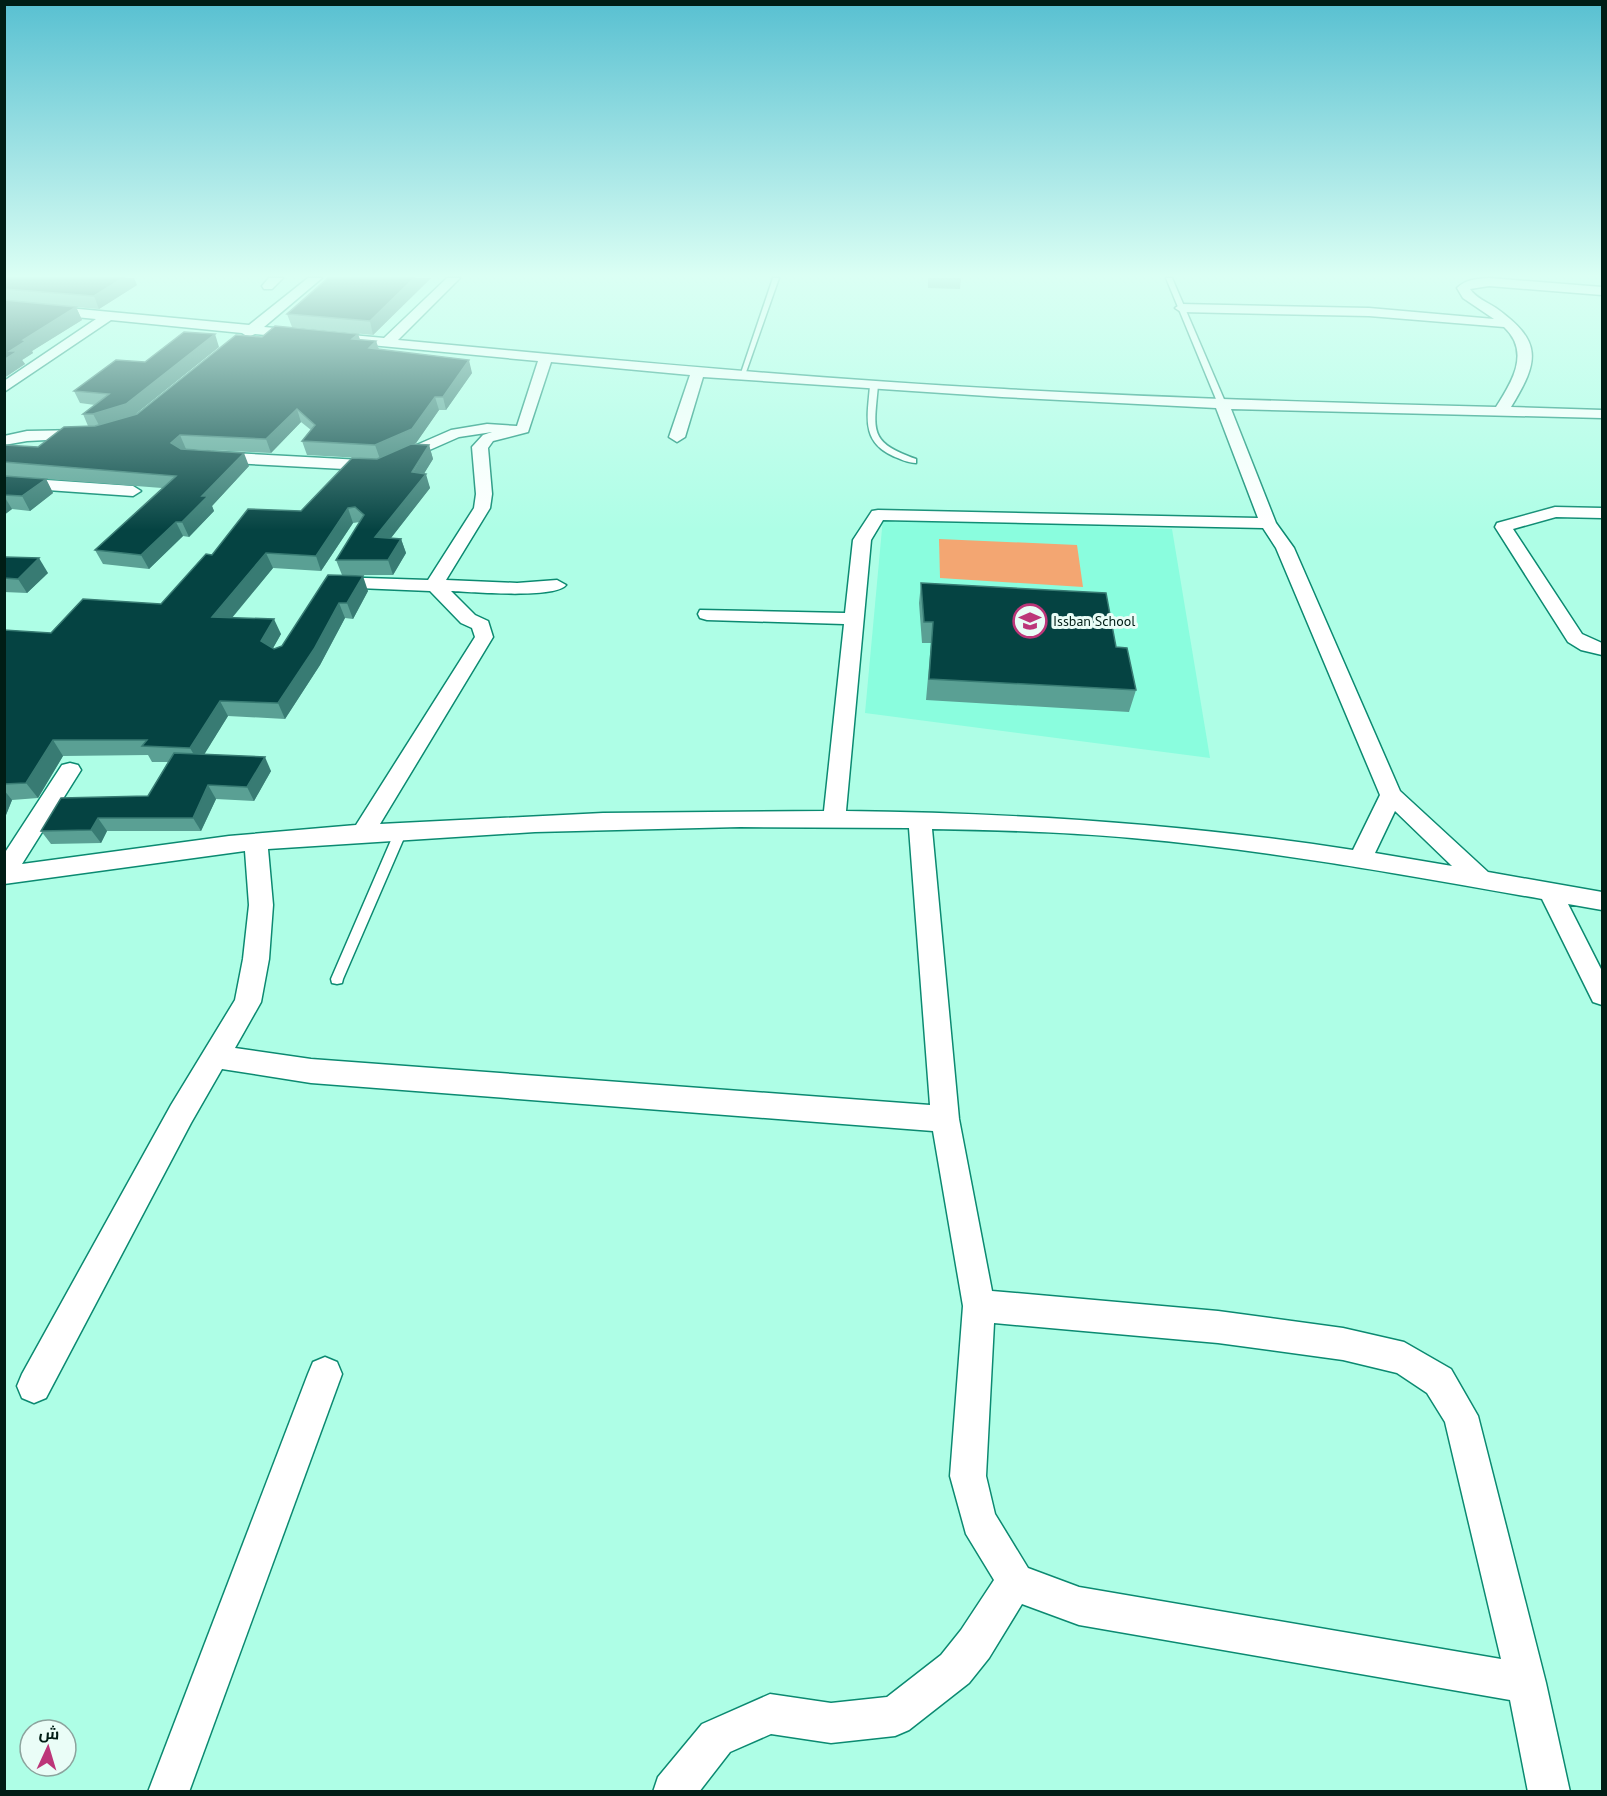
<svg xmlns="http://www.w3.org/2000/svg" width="1607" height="1796" font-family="'PT Sans',Cairo,sans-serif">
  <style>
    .built { fill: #8afdde }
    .green { fill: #f3a672 }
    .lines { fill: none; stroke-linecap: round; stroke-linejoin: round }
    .lane-casing { stroke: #0b8a71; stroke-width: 3 }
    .street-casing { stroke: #0b8a71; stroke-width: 3 }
    .lane { fill: #fff; fill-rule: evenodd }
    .street { fill: #fff; fill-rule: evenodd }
    .wall { fill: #5aa094 }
    .shaded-wall { fill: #387b73 }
    .building { fill: #054342; stroke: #387b73; stroke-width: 1.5 }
    .labels { text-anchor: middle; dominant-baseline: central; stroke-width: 6; stroke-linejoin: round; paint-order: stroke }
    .far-poi-label { font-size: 14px; fill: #001d15; stroke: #eafdf7; text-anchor: start }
  </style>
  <rect width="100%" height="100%" fill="#aefee6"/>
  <polygon class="built" points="883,518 1172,529 1210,758 865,713"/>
  <polygon class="green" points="939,539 1077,545 1083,587 940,578"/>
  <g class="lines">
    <defs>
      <g id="lane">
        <polygon points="773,278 779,278 745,375 740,376"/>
        <polygon points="1166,278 1172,278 1226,404 1225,406 1218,404"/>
        <path d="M874,383L878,385C874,431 868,442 916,459V463C908,463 900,459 893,456C860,441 868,415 870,385Z"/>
        <polygon points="401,827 407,831 343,979 342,983 337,984 332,983 331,979 395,831"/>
      </g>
      <g id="street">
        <polygon points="269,278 283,278 272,289 264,289 262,286"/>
        <path d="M308,278H322L264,327L384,338L447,278H460L398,340C600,359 802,378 1004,389C1168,398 1332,403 1496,407C1512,382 1531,352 1504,327L1369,316L1181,312L1175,308L1181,304L1369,308L1494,319L1463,298L1457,288C1466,279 1477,279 1489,278L1602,287V295L1489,286L1470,289C1476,298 1487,302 1496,308C1542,341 1540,360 1511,407L1602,410V418L1231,409L1276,523L1294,548L1400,791L1488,872L1602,892V910L1568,904L1602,971V1005L1593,1002L1542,899C1406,875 1270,850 1132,838C1066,832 999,830 932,829L959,1119L992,1291L1218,1311L1343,1328L1404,1342L1451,1369L1478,1416L1546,1683L1570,1792H1528L1510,1700L1079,1625L1022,1604L989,1658L969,1683L909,1730L895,1736L831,1743L771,1734L730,1752L699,1792H653L658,1777L702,1724L770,1694L831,1703L887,1697L941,1655L961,1630L994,1580L966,1534L950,1476L963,1306L933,1131L311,1083L222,1069L191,1123L46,1398L34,1403L22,1398L17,1386L22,1374L171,1105L235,1000L243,959L249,905L245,851L4,884V854L62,765L70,763L78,765L81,770L22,864L229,836L356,825L475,637L472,628L461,623L430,591L334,587L325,582L334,577L428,580L474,508L476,494L472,447L483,435L492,432L459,437L382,471L213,462L205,457L213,452L380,461L451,430L487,424L517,426L538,361L255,334L248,337L242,333L111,320L4,392V381L96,319L4,310V302L249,325ZM551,362L690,375L669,437L677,442L685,437L703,377L1002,397L1216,408L1258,518L878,510L872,511L853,540L845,613L700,610L698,614L700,618L707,620L844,624L824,811L603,813L380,824L493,637L488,621L475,615L451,591C471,592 556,599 566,585L557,580L517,583L446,580L490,508L492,494L488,448L493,441L528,432ZM883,520L1263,528L1276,548L1380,795L1353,850C1185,824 1017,813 846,811L871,540ZM1395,811L1452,866L1375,853ZM740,827L909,828L930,1105L311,1059L235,1048L261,1002L269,959L273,905L268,849L535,832ZM994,1323L1218,1343L1343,1360L1397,1373L1427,1393L1445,1422L1501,1659L1079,1587L1028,1568L995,1514L986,1476Z"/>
        <polygon points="82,430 90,435 87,438 27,441 4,445 4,436 27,431"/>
        <polygon points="4,477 133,486 141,491 133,496 4,487"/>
        <polygon points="1555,507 1602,508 1602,518 1556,517 1513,529 1582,634 1602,643 1602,655 1581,650 1568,642 1495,527 1497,523"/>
        <polygon points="325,1357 337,1362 342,1374 189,1792 148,1792 308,1374 313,1362"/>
      </g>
    </defs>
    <use href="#lane" class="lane-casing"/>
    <use href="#street" class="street-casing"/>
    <use href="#lane" class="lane"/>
    <use href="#street" class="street"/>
  </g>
  <g class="wall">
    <polygon points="4,278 137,285 99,309 5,301 76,307 82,320 32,351 33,353 22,360 25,364 4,378"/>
    <polygon points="328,278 431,278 373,335 292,327 287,314"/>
    <polygon points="928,278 961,278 960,289 928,288"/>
    <polygon points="358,334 360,340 376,341 379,349 472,373 446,410 439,410 416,443 412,445 429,445 433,459 424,473 430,488 391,538 401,539 406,553 393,575 342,575 336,560 360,522 353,523 321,571 273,568 232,618 281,634 273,648 274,649 282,646 328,575 368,591 353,619 345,618 320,665 285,719 228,716 204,754 271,771 254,801 216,799 201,831 107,831 101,843 51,844 41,831 148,796 168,762 152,762 148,755 63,756 38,798 12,800 4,820 4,630 51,633 161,604 212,555 301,511 378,459 307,455 302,441 311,430 301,422 271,453 186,449 185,450 249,466 212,506 214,511 189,537 183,536 149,569 103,564 95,550 162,488 46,479 53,493 30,511 12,509 4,515 4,445 38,447 88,426 83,414 95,405 80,403 74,391 145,362 219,347 135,414 262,337"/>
    <polygon points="4,557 48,573 27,593 4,592"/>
    <polygon points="921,583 1116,647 1136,690 1129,712 926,700 931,643 922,643 919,603"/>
  </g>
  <g class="shaded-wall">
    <polygon points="123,278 134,278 137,285 99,309 94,296"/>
    <polygon points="414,278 431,278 373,335 370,321"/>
    <polygon points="76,307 82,320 32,351 33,353 22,360 25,364 4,378 4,360 10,351 23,340"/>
    <polygon points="215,334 219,347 132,417 100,427 93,414"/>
    <polygon points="358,334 362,346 352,339"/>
    <polygon points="376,341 380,354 369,348"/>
    <polygon points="469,360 472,373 446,410 443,397"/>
    <polygon points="435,397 439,410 416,443 380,459 375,445"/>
    <polygon points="297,409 301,422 271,453 266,439"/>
    <polygon points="180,435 186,449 177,457 171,443"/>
    <polygon points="429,445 433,459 419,482 426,474 430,488 380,552 375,537"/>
    <polygon points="244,453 249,466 212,506 214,511 189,537 182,522 202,496"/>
    <polygon points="46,479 53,493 30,511 22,496"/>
    <polygon points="4,496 12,509 4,515"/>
    <polygon points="348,508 353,523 321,571 316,556"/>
    <polygon points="176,522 183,536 149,569 141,555"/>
    <polygon points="401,539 406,553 393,575 388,560"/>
    <polygon points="266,553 273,568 220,632 212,617"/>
    <polygon points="39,558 48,573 27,593 18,579"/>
    <polygon points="363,576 368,591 353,619 347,603"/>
    <polygon points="339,603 345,618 320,665 285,719 278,703"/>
    <polygon points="274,619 281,634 268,657 261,641"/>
    <polygon points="220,701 228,716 199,763 190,748"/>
    <polygon points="53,740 63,756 38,798 26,783"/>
    <polygon points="265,757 271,771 254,801 247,787"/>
    <polygon points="208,785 216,799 201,831 193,818"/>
    <polygon points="4,790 12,800 4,820"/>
    <polygon points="98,818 107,831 101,843 91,830"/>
  </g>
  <g class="building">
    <polygon points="4,278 123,278 94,296 4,289"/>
    <polygon points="328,278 414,278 370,321 287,314"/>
    <polygon points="4,300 76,307 23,340 26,341 10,351 18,351 4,360"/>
    <polygon points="275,326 358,334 352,339 376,341 369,348 469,360 443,397 435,397 412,429 375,445 302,441 315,425 297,409 266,439 180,435 171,443 181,449 244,453 202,496 208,496 182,522 176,522 141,555 95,550 176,476 4,462 4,445 38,447 64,427 95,426 137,414 236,335 262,337"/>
    <polygon points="184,332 215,334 126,404 93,414 83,414 109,394 74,391 116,360 145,362"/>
    <polygon points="411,444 429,445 412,472 426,474 375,537 401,539 388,560 336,560 364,515 355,507 348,508 316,556 266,553 212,617 274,619 261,641 274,649 282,646 328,575 363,576 347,603 339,603 314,649 278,703 220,701 190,748 142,746 147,740 53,740 26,783 4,784 4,630 51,633 83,599 161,604 206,554 212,555 248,509 301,511 352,458 377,459"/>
    <polygon points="4,476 46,479 22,496 4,495"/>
    <polygon points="4,557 39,558 18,579 4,578"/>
    <polygon points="921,583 1106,593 1116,647 1127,648 1136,690 929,679 933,622 924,622"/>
    <polygon points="174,753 265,757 247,787 208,785 193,818 98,818 91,830 41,831 61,798 148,796"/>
  </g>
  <linearGradient id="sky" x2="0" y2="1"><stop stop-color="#58c0d1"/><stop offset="0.52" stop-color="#dbfff4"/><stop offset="1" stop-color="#dbfff4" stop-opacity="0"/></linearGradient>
  <rect width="1607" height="530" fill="url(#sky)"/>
  <defs>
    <symbol id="school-ring" viewBox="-11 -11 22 22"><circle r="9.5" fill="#eafdf7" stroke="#bc3679" stroke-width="1.5"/><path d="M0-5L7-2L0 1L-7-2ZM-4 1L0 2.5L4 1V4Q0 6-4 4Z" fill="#bc3679"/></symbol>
  </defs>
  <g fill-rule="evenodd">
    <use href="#school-ring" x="1011" y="602" width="38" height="38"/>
  </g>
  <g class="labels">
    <g class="far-poi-label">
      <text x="1053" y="621">Issban School</text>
    </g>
  </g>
  <rect width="1607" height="1796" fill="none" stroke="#001d15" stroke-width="12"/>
  <g transform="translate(48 1748) rotate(4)"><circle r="28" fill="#eafdf7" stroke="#8ca39d" stroke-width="1.5"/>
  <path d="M0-4.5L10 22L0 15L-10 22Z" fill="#bc3679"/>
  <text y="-9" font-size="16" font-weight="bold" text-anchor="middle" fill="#001d15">ش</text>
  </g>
</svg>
